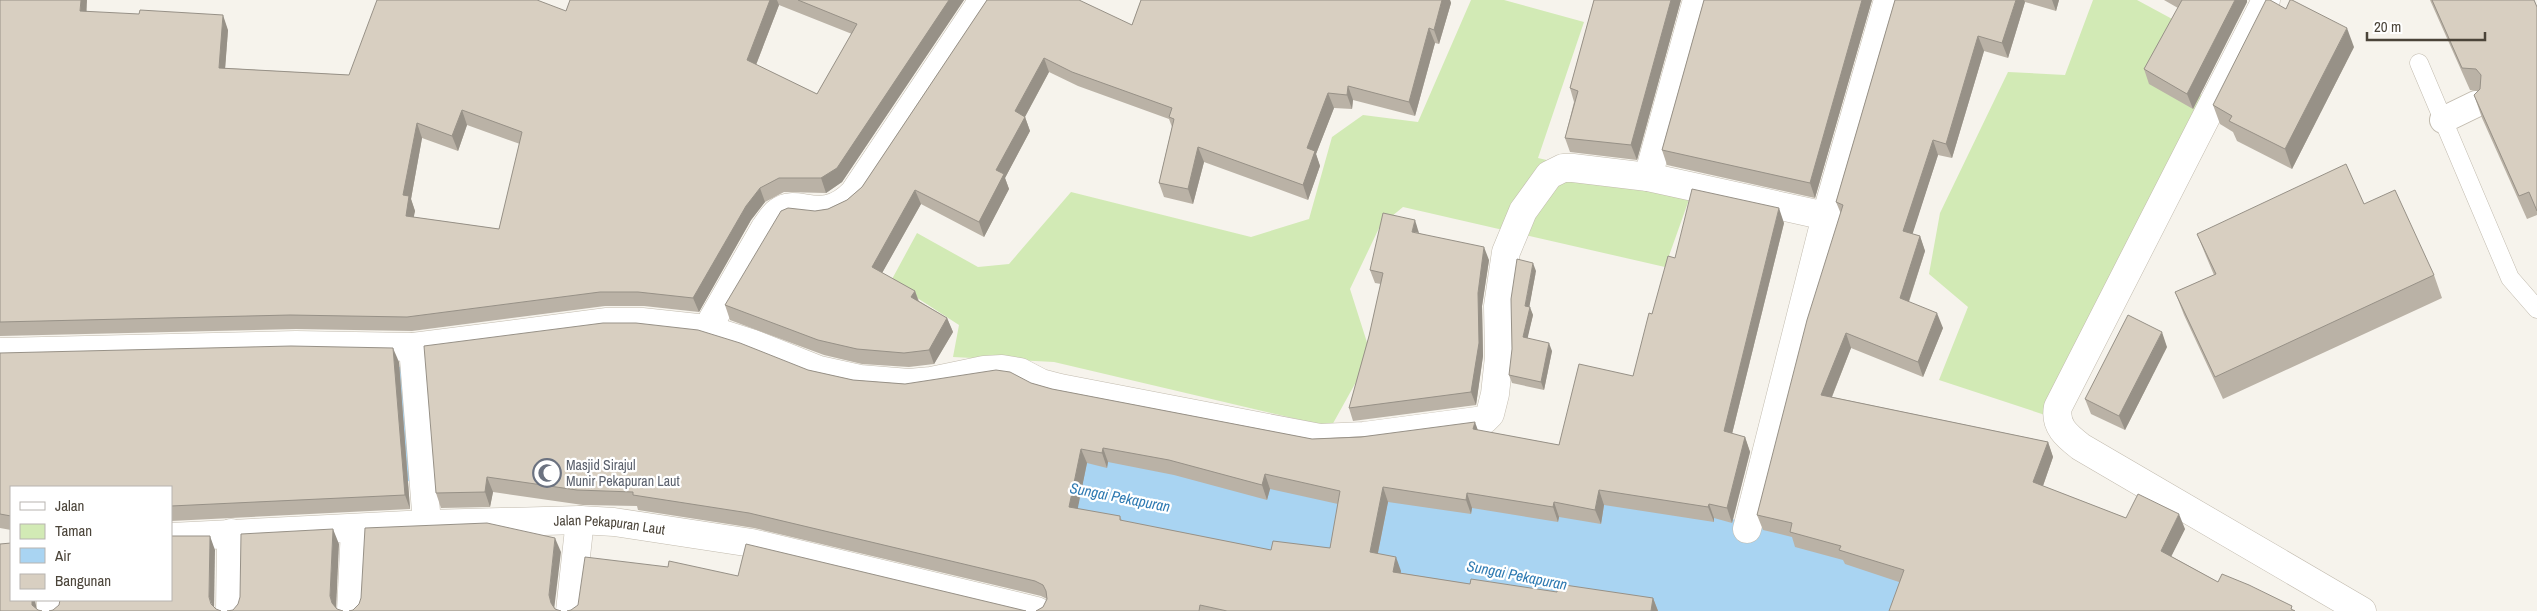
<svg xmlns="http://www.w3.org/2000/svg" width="2537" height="611" font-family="'Archivo Narrow',sans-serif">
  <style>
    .green { fill: #d2eab5 }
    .water { fill: #a9d4f2 }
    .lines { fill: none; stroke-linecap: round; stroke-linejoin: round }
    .service-casing { stroke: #c2bbae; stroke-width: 19 }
    .pedestrian-casing { stroke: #c2bbae; stroke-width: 28 }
    .minor-casing { stroke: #c2bbae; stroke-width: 29 }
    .tertiary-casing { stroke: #c2bbae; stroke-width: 29 }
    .service { stroke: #fff; stroke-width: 18 }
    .pedestrian { stroke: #fff; stroke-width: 26 }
    .minor { stroke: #fff; stroke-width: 28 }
    .tertiary { stroke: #fff; stroke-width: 28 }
    .wall { fill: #bab2a6; fill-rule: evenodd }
    .shaded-wall { fill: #979187 }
    .building { fill: #d8cfc1; stroke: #979187; fill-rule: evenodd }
    .labels { text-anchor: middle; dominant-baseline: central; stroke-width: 4.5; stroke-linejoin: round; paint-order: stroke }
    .worship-label { font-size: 14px; fill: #5b616d; stroke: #fff; text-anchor: start }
    .street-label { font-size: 14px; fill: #4b4439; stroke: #fff }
    .water-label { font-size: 15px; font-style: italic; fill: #2e7ab2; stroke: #fff }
  </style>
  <rect width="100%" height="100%" fill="#f6f3ec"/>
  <g class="green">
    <polygon points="1471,0 1504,0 1584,22 1538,158 1691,194 1665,267 1403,207 1380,226 1350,289 1371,355 1331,427 1054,362 953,357 959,325 891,281 917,233 978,267 1009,264 1071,192 1251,237 1309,219 1332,137 1363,115 1418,122"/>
    <polygon points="2093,0 2137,0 2174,20 2151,63 2210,101 2045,415 1939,380 1968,307 1929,274 1940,213 2008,72 2065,75"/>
  </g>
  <polygon class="water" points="577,361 1624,493 1740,521 2241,611 1229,611 534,469 379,484 11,487 0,380"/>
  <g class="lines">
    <defs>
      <polyline id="service" points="2419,63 2510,278 2537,309"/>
      <polyline id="pedestrian" points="2443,120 2476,104"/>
      <g id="minor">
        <path d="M2266,0L2058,407C2054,426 2067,436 2081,447L2362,611"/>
        <polyline points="1648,177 1697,0"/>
        <polyline points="1826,216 1888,0"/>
        <path d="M707,329L765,228C769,223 773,215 778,212C798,196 821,227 854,193L983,0"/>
        <polyline points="413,347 427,524"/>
        <polyline points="0,352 296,345 413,347 607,322 642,322 707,329 751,343 819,370 860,379 909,383 931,381 984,370 1002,369 1020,372 1041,383 1060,388 1320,438 1364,436 1484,420 1490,414 1495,394 1499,357 1498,306 1506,252 1523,211 1549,175 1563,168 1573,168 1648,177 1826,216 1747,529"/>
        <polyline points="51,611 51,600"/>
        <polyline points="230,611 231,533"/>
        <polyline points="351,611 355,529"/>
        <polyline points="570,611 580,520"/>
      </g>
      <g id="tertiary">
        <path id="s1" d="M171,537L427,524L580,520L614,522L752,543L1037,611"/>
      </g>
    </defs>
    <use href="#service" class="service-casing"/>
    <use href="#pedestrian" class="pedestrian-casing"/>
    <use href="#minor" class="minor-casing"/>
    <use href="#tertiary" class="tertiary-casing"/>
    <use href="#service" class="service"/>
    <use href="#pedestrian" class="pedestrian"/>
    <use href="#minor" class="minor"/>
    <use href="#tertiary" class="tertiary"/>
  </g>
  <g class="wall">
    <path d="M0,0L228,30L225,68L349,75L566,11L570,0H964L842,182L826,193L784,192L765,202L751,220L699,312L644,306H605L412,331L296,329L0,336ZM779,5L852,34L817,94L756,65ZM467,125L520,144L499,229L413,217L415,211L411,199L422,138L458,151Z"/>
    <polygon points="987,0 1132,25 1141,0 1450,0 1451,3 1439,44 1435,43 1415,116 1353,100 1352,109 1334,108 1316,154 1320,166 1308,200 1204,162 1193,204 1164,197 1159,183 1172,127 1169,119 1078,86 1049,72 1025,117 1030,131 1005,178 1009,189 984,237 921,204 882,273 915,291 919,301 947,318 953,332 934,364 909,367 862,364 824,355 730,320 725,305 815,211 828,209 847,200 862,187"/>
    <polygon points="1594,0 1681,0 1637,160 1570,152 1565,138 1574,102 1570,88"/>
    <polygon points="1704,0 1872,0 1815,198 1667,165 1662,150"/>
    <polygon points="1895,0 2059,0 2056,11 2025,2 2008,58 1984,51 1952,158 1938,155 1912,234 1920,236 1925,251 1909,302 1943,328 1923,377 1851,348 1832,397 2048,442 2053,457 2043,486 2126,518 2185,529 2171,556 2218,582 2249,585 1899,582 1845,564 1843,560 1795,547 1792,537 1763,530 1757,515 1841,214 1836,202"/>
    <polygon points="2164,0 2247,0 2247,2 2193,109 2149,84 2144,69 2178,8"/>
    <polygon points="2430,0 2534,0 2537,7 2537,215 2527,219 2482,118 2474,95 2478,91 2470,90"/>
    <polygon points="2354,47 2292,169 2237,141 2233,132 2220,124 2213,105"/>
    <polygon points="2364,204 2434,275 2442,298 2223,399 2184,315 2175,292 2214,275 2206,256 2197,234"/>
    <path d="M1784,223L1732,434L1745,437L1750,452L1732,523L1714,518V522L1604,505L1601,524L1559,517L1558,522L1472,508L1471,514L1388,502L1378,553L1401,571V573L1470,584L1557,592L1653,598L1658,611H1036L1043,607L1047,599L1041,596L754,528L638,510L637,506L583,505L493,492L490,507L441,508L436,493L808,370L853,380L905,384L1031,383L1052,389L1312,439L1478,430L1559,445L1633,376L1652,314L1675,258ZM1108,462L1174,475L1267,500L1270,489L1338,504L1330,548L1271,550L1122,521L1120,516L1077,509L1087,463L1107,468Z"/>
    <polygon points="1419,233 1489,260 1482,306 1483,356 1476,405 1353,421 1349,408 1369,336 1381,284 1375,283 1370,270"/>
    <polygon points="1536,271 1529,307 1533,315 1527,338 1552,351 1544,390 1512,383 1509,375"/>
    <polygon points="2167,347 2125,430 2091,414 2085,399"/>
    <polygon points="0,353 399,362 410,509 171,521 171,487 11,487 11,530 0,528"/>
  </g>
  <g class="shaded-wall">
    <polygon points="81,0 87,0 86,25 80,11"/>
    <polygon points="770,0 777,0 779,5 752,75 747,60"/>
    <polygon points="949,0 964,0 842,182 826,193 821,178"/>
    <polygon points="1442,0 1450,0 1451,3 1439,44 1434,30"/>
    <polygon points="1671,0 1681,0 1637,160 1631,145"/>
    <polygon points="1862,0 1872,0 1815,198 1810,183"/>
    <polygon points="2016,0 2024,0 2025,2 2008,58 2002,43"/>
    <polygon points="2052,0 2059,0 2056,11"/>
    <polygon points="2235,0 2247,0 2247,2 2193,109 2187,94"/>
    <polygon points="223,15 228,30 224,83 219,68"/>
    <polygon points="1429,28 1435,43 1415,116 1409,102"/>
    <polygon points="2347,28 2354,47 2292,169 2285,149"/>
    <polygon points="1978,36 1984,51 1952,158 1946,144"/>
    <polygon points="1044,58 1049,72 1020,126 1015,111"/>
    <polygon points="1348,86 1353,100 1352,109 1347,95"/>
    <polygon points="1328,93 1334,108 1316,154 1320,166 1308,200 1303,185 1307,148"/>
    <polygon points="462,110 467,125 458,151 452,136"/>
    <polygon points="1025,117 1030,131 1005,178 1009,189 984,237 979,222 996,170"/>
    <polygon points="417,123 422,138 411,199 415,211 411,231 406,216 403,195"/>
    <polygon points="1933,140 1938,155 1909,245 1903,231"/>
    <polygon points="1198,147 1204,162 1193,204 1188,189"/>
    <polygon points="760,188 765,202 751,220 699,312 693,298 746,206"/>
    <polygon points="915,190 921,204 877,282 872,267"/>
    <polygon points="1779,208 1784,223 1729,446 1724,431"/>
    <polygon points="1415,220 1419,233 1412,232"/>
    <polygon points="1920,236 1925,251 1905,313 1900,298"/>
    <polygon points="1484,247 1489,260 1482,306 1483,356 1476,405 1471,392 1478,293"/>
    <polygon points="1533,263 1536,271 1528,314 1525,306"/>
    <polygon points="915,291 920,306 911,297"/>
    <polygon points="1530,307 1533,315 1526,345 1523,337"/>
    <polygon points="1937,313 1943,328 1923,377 1918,362"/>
    <polygon points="947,318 953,332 934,364 929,350"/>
    <polygon points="2162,332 2167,347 2125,430 2119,416"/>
    <polygon points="1846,333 1851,348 1827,409 1821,395"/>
    <polygon points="1549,343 1552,351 1544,390 1541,382"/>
    <polygon points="393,348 399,362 410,509 405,495"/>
    <polygon points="1475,422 1480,436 1473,429"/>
    <polygon points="1745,437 1750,452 1732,523 1727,508"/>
    <polygon points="2048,442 2053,457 2039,497 2033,482"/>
    <polygon points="1103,448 1108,462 1107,468 1102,453"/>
    <polygon points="1081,449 1087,463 1075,522 1069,507"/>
    <polygon points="1265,474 1270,489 1267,500 1262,485"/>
    <polygon points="487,477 493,492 490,507 485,492"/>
    <polygon points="1383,487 1388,502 1375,567 1370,552"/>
    <polygon points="1599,490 1604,505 1601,524 1595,510"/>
    <polygon points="1467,493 1472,508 1471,514 1466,500"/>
    <polygon points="1554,502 1559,517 1558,522 1553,507"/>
    <polygon points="1709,504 1714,518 1714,522 1708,507"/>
    <polygon points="2179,514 2185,529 2167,565 2161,551"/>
    <polygon points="333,529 339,544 336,611 332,603 330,596"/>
    <polygon points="210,536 215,550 214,611 209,597"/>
    <polygon points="555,538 561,552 554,610 551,603 549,595"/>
    <polygon points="1396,557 1401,571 1398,586 1393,572"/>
    <polygon points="1653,598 1658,611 1651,611"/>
    <polygon points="32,600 35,600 37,611 32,605"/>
  </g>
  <g class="building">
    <path d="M0,0H81L80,11L139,14L140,10L223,15L219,68L349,75L377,0H537L566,11L570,0H770L747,60L817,94L857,24L798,0H949L837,168L821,178H779L760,188L746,206L693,298L638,292H600L407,317L290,315L0,322ZM462,110L522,132L499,229L406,216L409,196L403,195L417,123L452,136Z"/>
    <polygon points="987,0 1079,0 1132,25 1141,0 1442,0 1434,30 1429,28 1409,102 1348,86 1347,95 1328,93 1307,148 1315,151 1303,185 1198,147 1188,189 1159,183 1174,119 1169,117 1172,108 1072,72 1044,58 1015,111 1025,117 996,170 1004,174 979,222 915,190 872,267 915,291 911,297 947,318 929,350 904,353 857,349 818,340 725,305 781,211 788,208 815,211 828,209 847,200 862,187"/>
    <polygon points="1594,0 1671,0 1631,145 1565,138 1578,91 1570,88"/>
    <polygon points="1704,0 1862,0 1810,183 1662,150"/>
    <polygon points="1895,0 2016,0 2002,43 1978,36 1946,144 1933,140 1903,231 1920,236 1900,298 1937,313 1918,362 1846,333 1821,395 2048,442 2033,482 2126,518 2138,494 2179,514 2161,551 2218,582 2222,574 2249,585 2292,606 2291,609 2295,611 1889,611 1904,570 1839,550 1841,546 1790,532 1792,523 1757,515 1807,320 1843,205 1836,202"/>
    <polygon points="2182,0 2235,0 2187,94 2144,69"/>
    <polygon points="2266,0 2270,0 2286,9 2290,0 2292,0 2347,28 2285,149 2229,121 2232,116 2213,105"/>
    <polygon points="2432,0 2534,0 2537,7 2537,211 2529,192 2519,196 2474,95 2480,89 2481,75 2476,69 2462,68"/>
    <polygon points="2346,164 2364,204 2395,190 2434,275 2215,377 2175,292 2216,274 2197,234"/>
    <path d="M1692,189L1779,208L1724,431L1745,437L1727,508L1709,504L1708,507L1599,490L1595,510L1554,502L1553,507L1467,493L1466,500L1383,487L1370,552L1396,557L1393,572L1470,584L1471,579L1557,592L1558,584L1653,598L1651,611H1227L1200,605L1199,611H1036L1043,607L1047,599L1046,591L1043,585L1035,581L749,513L633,495V492L577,490L487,477L485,492L436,493L424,346L603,323H636L698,330L740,343L808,370L853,380L905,384L996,370L1010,372L1031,383L1052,389L1312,439L1361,437L1475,422L1473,429L1559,445L1579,364L1633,376L1649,313L1652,314L1668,256L1675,258ZM1103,448L1169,460L1262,485L1265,474L1340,491L1330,548L1273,541L1271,550L1120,520V516L1069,507L1081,449L1102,453Z"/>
    <polygon points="1383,213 1415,220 1412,232 1484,247 1478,293 1479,343 1471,392 1349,408 1369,336 1383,273 1370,270"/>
    <polygon points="1517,259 1533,263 1525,306 1530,307 1523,337 1549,343 1541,382 1509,375 1512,349 1511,299"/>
    <polygon points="2128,315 2162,332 2119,416 2085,399"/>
    <polygon points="291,346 393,348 405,495 171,506 171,487 11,487 11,516 0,514 0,353"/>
    <polygon points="487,523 555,538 549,595 551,603 555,609 561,611 349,611 353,610 359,604 361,598 365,528"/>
    <polygon points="333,529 330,596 332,603 337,609 343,611 227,611 233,610 238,604 240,597 241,534"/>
    <polygon points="171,536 210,536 209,597 211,604 216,609 221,611 49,611 53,610 59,605 60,600 171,600"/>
    <polygon points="11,543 11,600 32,600 32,605 38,610 42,611 0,611 0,544"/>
    <polygon points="746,544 1026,611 567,611 571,610 578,605 585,557 668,567 669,561 738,576"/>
  </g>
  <defs>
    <symbol id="mosque-ring" viewBox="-11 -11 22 22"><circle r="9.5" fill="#fff" stroke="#6b7280" stroke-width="1.5"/><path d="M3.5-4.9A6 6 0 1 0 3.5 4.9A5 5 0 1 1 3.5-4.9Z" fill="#6b7280"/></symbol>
  </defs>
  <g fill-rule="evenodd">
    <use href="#mosque-ring" x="531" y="457" width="32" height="32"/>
  </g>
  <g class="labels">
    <g class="worship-label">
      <text x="566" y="465">Masjid Sirajul<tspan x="566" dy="16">Munir Pekapuran Laut</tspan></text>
    </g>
    <g class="street-label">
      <text stroke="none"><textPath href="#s1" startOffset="439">Jalan Pekapuran Laut</textPath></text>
    </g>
    <g class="water-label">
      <text transform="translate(1120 497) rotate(11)">Sungai Pekapuran</text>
      <text transform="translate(1517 575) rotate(11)">Sungai Pekapuran</text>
    </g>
  </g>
  <rect x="10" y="486" width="162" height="115" fill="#ffffff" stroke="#b7b4b0"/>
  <rect x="20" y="502" width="25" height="8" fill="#ffffff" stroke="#b7b4b0"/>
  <text x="55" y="511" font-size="15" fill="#4b4439">Jalan</text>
  <rect x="20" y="524" width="25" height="15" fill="#d2eab5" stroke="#b7b4b0"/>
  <text x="55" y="536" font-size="15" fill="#4b4439">Taman</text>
  <rect x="20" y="548" width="25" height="15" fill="#a9d4f2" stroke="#b7b4b0"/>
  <text x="55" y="561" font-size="15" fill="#4b4439">Air</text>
  <rect x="20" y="574" width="25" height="15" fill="#d8cfc1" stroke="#b7b4b0"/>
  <text x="55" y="586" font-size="15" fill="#4b4439">Bangunan</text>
  <path d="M2367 32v8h118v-8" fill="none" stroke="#4b4439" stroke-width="2.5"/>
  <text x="2374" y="32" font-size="15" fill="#4b4439" stroke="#ffffff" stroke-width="4" paint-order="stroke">20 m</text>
</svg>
